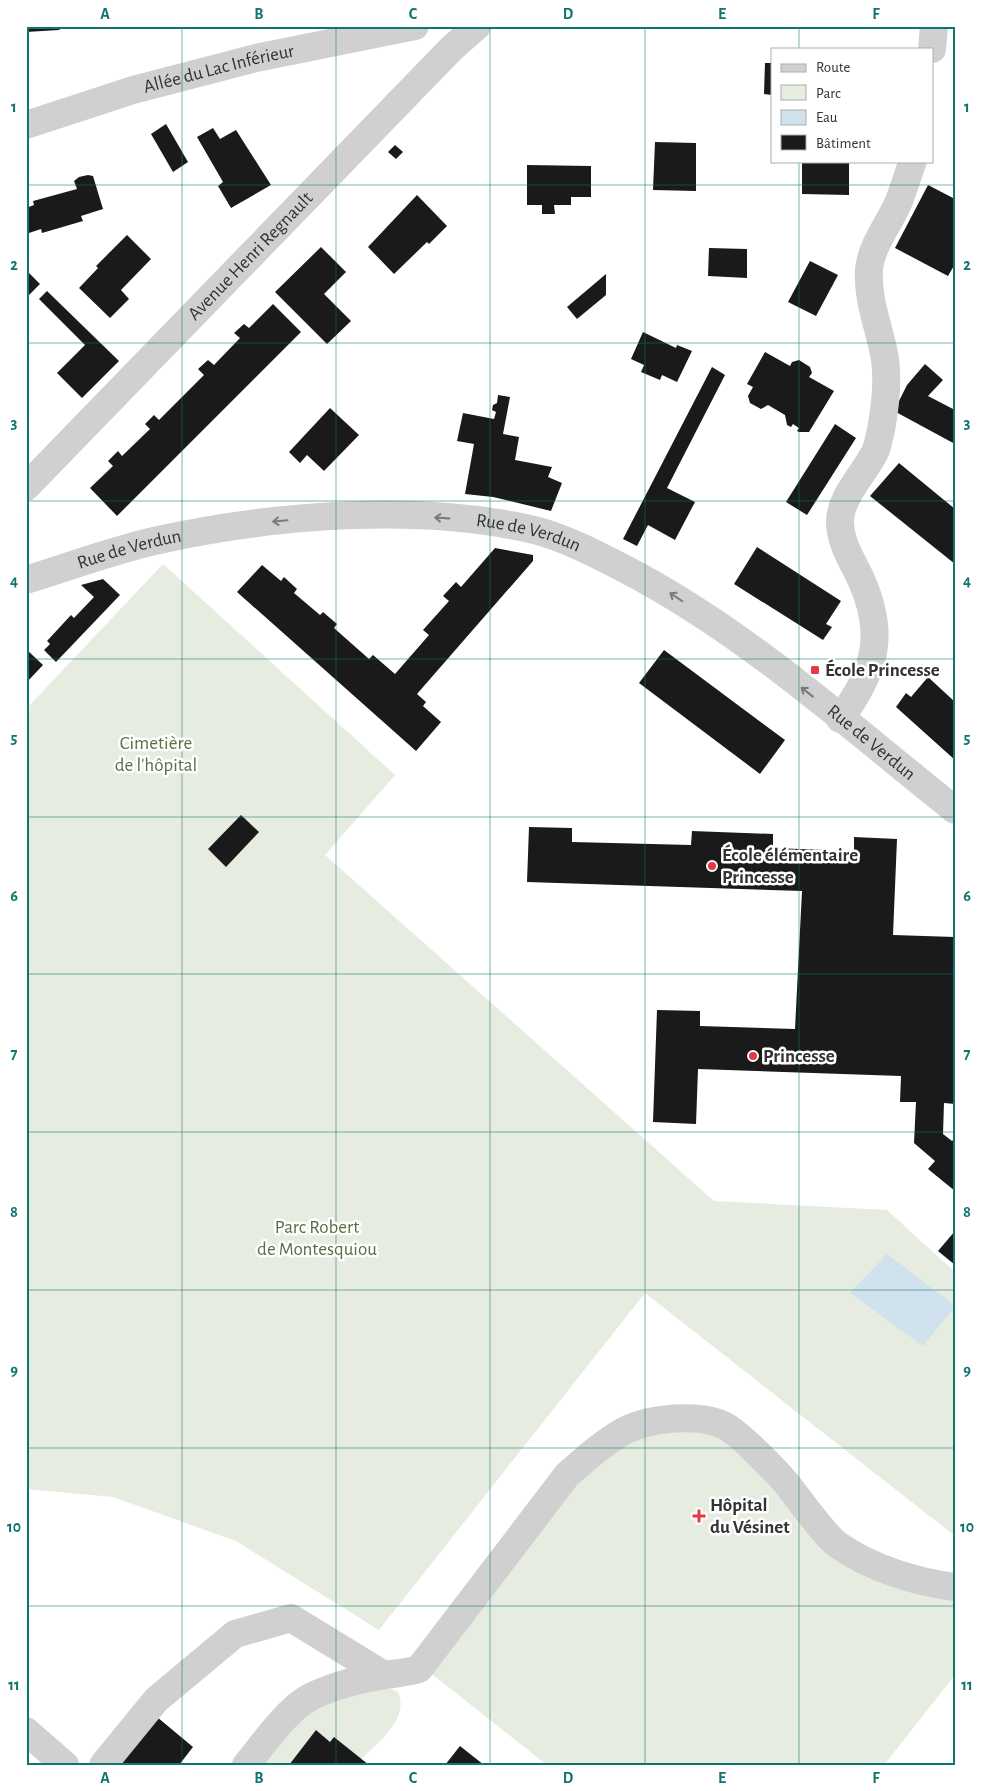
<svg xmlns="http://www.w3.org/2000/svg" width="981" height="1791" font-family="'Alegreya Sans',sans-serif">
  <style>
    .green { fill: #e6ecdf }
    .water { fill: #cfe2ee }
    .building { fill: #1a1a1a }
    .lines { fill: none; stroke-linecap: round; stroke-linejoin: round }
    .minor { stroke: #d0d0d0; stroke-width: 28 }
    .oneway { stroke: #7a7a7a }
    .grid { fill: none; stroke: #0f766e; stroke-width: 1; stroke-opacity: 0.55 }
    .poi-dot { fill: #e63946; stroke: #fff; stroke-width: 2 }
    .labels { text-anchor: middle; dominant-baseline: central; stroke-width: 5; stroke-linejoin: round; paint-order: stroke }
    .street-label { font-size: 19px; fill: #333; stroke: #fff }
    .poi-label { font-size: 19px; font-weight: bold; fill: #333; stroke: #fff; text-anchor: start }
    .park-label { font-size: 19px; fill: #56703f; stroke: #fff }
    .neatline { fill: none; stroke: #0f766e; stroke-width: 2 }
    .grid-label { font-size: 16px; text-anchor: middle; font-weight: bold; fill: #0f766e }
  </style>
  <rect width="100%" height="100%" fill="#fff"/>
  <g class="green">
    <polygon points="163,564 395,775 325,855 714,1201 887,1210 955,1272 955,1536 645,1293 379,1630 236,1541 113,1497 26,1489 26,709"/>
    <polygon points="695,1428 735,1442 799,1519 955,1596 955,1675 884,1765 547,1765 428,1671 573,1485 600,1459 635,1438"/>
    <path d="M387,1687L398,1692C410,1718 378,1743 361,1759L334,1737L330,1742L316,1730L289,1765H256L313,1705Z"/>
  </g>
  <polygon class="water" points="887,1254 955,1306 923,1346 850,1293"/>
  <g class="building">
    <polygon points="26,26 64,26 59,30 26,32"/>
    <polygon points="765,63 772,63 772,95 764,94"/>
    <polygon points="166,124 188,162 173,172 151,134"/>
    <polygon points="213,128 220,139 236,130 271,185 231,208 218,186 223,182 197,137"/>
    <polygon points="655,142 696,143 696,191 653,190"/>
    <polygon points="395,145 403,152 396,159 388,152"/>
    <polygon points="802,162 849,163 849,195 802,194"/>
    <polygon points="527,165 591,166 591,197 571,197 571,205 554,205 555,214 542,214 542,205 527,205"/>
    <polygon points="88,175 93,176 103,209 81,216 83,221 42,233 41,229 29,233 26,231 26,208 34,205 33,201 77,189 74,181 79,177"/>
    <polygon points="928,185 955,199 955,264 948,276 895,248"/>
    <polygon points="417,195 447,226 429,244 427,242 394,274 368,247"/>
    <polygon points="127,235 151,259 121,290 129,299 110,318 79,288 98,268 96,266"/>
    <polygon points="321,247 346,272 324,294 351,321 327,344 275,292"/>
    <polygon points="709,248 747,249 747,278 708,276"/>
    <polygon points="810,261 838,275 816,316 788,302"/>
    <polygon points="26,270 40,284 26,298"/>
    <polygon points="606,274 606,295 577,319 567,307"/>
    <polygon points="47,291 119,361 82,398 57,373 85,345 39,299"/>
    <polygon points="273,304 301,332 117,516 90,488 113,466 108,461 118,451 122,456 150,429 145,424 154,415 159,420 204,375 198,369 208,360 214,365 240,338 234,333 244,324 249,328"/>
    <polygon points="643,332 676,348 677,345 692,351 677,382 662,375 660,380 641,372 644,365 631,359"/>
    <polygon points="765,352 790,366 792,362 799,360 810,367 812,373 809,377 834,391 809,432 799,432 797,431 799,428 793,424 791,427 787,425 785,415 768,405 761,409 750,403 748,396 753,387 747,384"/>
    <polygon points="925,364 943,380 928,396 955,410 955,444 894,411 907,385"/>
    <polygon points="712,367 725,375 667,488 695,502 675,540 648,525 637,546 623,539"/>
    <polygon points="498,395 510,397 503,434 519,437 515,460 552,467 548,477 562,483 551,511 493,497 465,494 474,444 457,441 463,413 494,419 496,412 492,410 493,405 497,403"/>
    <polygon points="330,408 359,435 324,471 307,455 300,463 289,452"/>
    <polygon points="835,424 856,438 807,515 786,502"/>
    <polygon points="899,463 955,509 955,564 870,496"/>
    <polygon points="757,547 841,601 826,624 832,627 823,640 734,584"/>
    <polygon points="495,548 533,555 533,561 417,694 426,702 423,706 441,722 416,751 237,592 262,565 281,581 284,577 297,589 294,593 320,615 323,612 337,624 334,628 369,659 373,655 395,674 429,635 423,630 449,601 443,596 456,582 461,587"/>
    <polygon points="103,579 120,595 56,662 44,650 50,644 47,641 71,615 74,618 94,597 81,585"/>
    <polygon points="26,649 43,665 26,683"/>
    <polygon points="664,650 785,740 760,774 639,683"/>
    <polygon points="928,677 955,702 955,760 896,707 906,693 911,697"/>
    <polygon points="241,815 259,832 226,867 208,849"/>
    <polygon points="529,827 572,828 572,842 691,845 692,831 773,834 773,848 854,851 854,837 897,839 893,935 955,937 955,1104 944,1103 943,1134 952,1141 955,1138 955,1191 928,1169 935,1161 914,1143 916,1102 900,1102 901,1076 698,1069 696,1124 653,1122 657,1010 700,1011 700,1026 795,1029 802,891 527,882"/>
    <polygon points="955,1231 955,1265 938,1251"/>
    <polygon points="157,1717 193,1747 179,1765 118,1765"/>
    <polygon points="316,1730 330,1742 334,1737 369,1765 289,1765"/>
    <polygon points="460,1746 484,1765 445,1765"/>
  </g>
  <g class="lines">
    <g class="minor">
      <polyline points="932,49 934,26"/>
      <path id="s1" d="M26,125L133,90L256,58L415,26"/>
      <path id="s2" d="M26,487L452,48L477,26"/>
      <path id="s3" d="M26,580C68,567 111,551 154,541C271,515 421,502 538,531C567,539 596,554 623,568C745,631 848,725 955,810"/>
      <path d="M840,719C877,669 886,632 859,575C851,559 840,541 840,522C840,497 864,474 875,452C878,446 879,437 881,430C885,408 888,381 885,359C880,329 867,301 869,270C871,245 890,223 899,201C904,188 908,174 913,161"/>
      <polyline points="26,1731 65,1765"/>
      <polyline points="103,1765 156,1700 235,1634 291,1618 384,1675"/>
      <path d="M246,1765C263,1745 284,1713 307,1699C326,1688 362,1678 385,1675C397,1673 407,1673 419,1669L567,1475C585,1459 603,1443 624,1431C649,1418 702,1412 727,1427C743,1437 774,1469 787,1484C799,1499 825,1536 838,1545C871,1568 915,1582 955,1587"/>
    </g>
  </g>
  <defs><path id="oneway-shaft" d="M-6 0H5M1.5-3L5.5 0L1.5 3" fill="none" stroke-width="1.6" stroke-linecap="round" stroke-linejoin="round" transform="scale(1.25)"/></defs>
  <g class="oneway">
    <use href="#oneway-shaft" transform="translate(442 518) rotate(-176)"/>
    <use href="#oneway-shaft" transform="translate(280 521) rotate(175)"/>
    <use href="#oneway-shaft" transform="translate(676 597) rotate(-146)"/>
    <use href="#oneway-shaft" transform="translate(807 692) rotate(-142)"/>
  </g>
  <path class="grid" d="M182,26V1765M336,26V1765M490,26V1765M645,26V1765M799,26V49M799,161V1765M26,185H955M26,343H955M26,501H955M26,659H955M26,817H955M26,974H955M26,1132H955M26,1290H955M26,1448H955M26,1606H955"/>
  <g class="poi-dot">
    <rect x="810" y="665" width="10" height="10" rx="2.5"/>
    <circle cx="712" cy="866" r="5"/>
    <circle cx="753" cy="1056" r="5"/>
    <path d="M696.5 1508.5h5v5h5v5h-5v5h-5v-5h-5v-5h5z"/>
  </g>
  <g class="labels">
    <g class="street-label">
      <text stroke="none"><textPath href="#s1" startOffset="201">Allée du Lac Inférieur</textPath></text>
      <text stroke="none"><textPath href="#s2" startOffset="322">Avenue Henri Regnault</textPath></text>
      <text stroke="none"><textPath href="#s3" startOffset="512">Rue de Verdun</textPath></text>
      <text stroke="none"><textPath href="#s3" startOffset="108">Rue de Verdun</textPath></text>
      <text stroke="none"><textPath href="#s3" startOffset="918">Rue de Verdun</textPath></text>
    </g>
    <g class="poi-label">
      <text x="825" y="670">École Princesse</text>
      <text x="722" y="855">École élémentaire<tspan x="722" dy="22">Princesse</tspan></text>
      <text x="763" y="1056">Princesse</text>
      <text x="710" y="1505">Hôpital<tspan x="710" dy="22">du Vésinet</tspan></text>
    </g>
    <g class="park-label">
      <text x="156" y="743">Cimetière<tspan x="156" dy="22">de l'hôpital</tspan></text>
      <text x="317" y="1227">Parc Robert<tspan x="317" dy="22">de Montesquiou</tspan></text>
    </g>
  </g>
  <rect width="981" height="1791" fill="none" stroke="#ffffff" stroke-width="55"/>
  <rect x="771" y="48" width="162" height="115" fill="#ffffff" stroke="#adadad"/>
  <rect x="781" y="64" width="25" height="8" fill="#d0d0d0" stroke="#adadad"/>
  <text x="816" y="72" font-size="15" fill="#333333">Route</text>
  <rect x="781" y="85" width="25" height="15" fill="#e6ecdf" stroke="#adadad"/>
  <text x="816" y="98" font-size="15" fill="#333333">Parc</text>
  <rect x="781" y="110" width="25" height="15" fill="#cfe2ee" stroke="#adadad"/>
  <text x="816" y="122" font-size="15" fill="#333333">Eau</text>
  <rect x="781" y="135" width="25" height="15" fill="#1a1a1a" stroke="#adadad"/>
  <text x="816" y="148" font-size="15" fill="#333333">Bâtiment</text>
  <rect x="28" y="28" width="926" height="1736" class="neatline"/>
  <g class="grid-label">
    <text x="105" y="19">A</text>
    <text x="259" y="19">B</text>
    <text x="413" y="19">C</text>
    <text x="568" y="19">D</text>
    <text x="722" y="19">E</text>
    <text x="876" y="19">F</text>
    <text x="14" y="112">1</text>
    <text x="967" y="112">1</text>
    <text x="14" y="270">2</text>
    <text x="967" y="270">2</text>
    <text x="14" y="428">3</text>
    <text x="967" y="428">3</text>
    <text x="14" y="586">4</text>
    <text x="967" y="586">4</text>
    <text x="14" y="743">5</text>
    <text x="967" y="743">5</text>
    <text x="14" y="901">6</text>
    <text x="967" y="901">6</text>
    <text x="14" y="1059">7</text>
    <text x="967" y="1059">7</text>
    <text x="14" y="1217">8</text>
    <text x="967" y="1217">8</text>
    <text x="14" y="1375">9</text>
    <text x="967" y="1375">9</text>
    <text x="14" y="1532">10</text>
    <text x="967" y="1532">10</text>
    <text x="14" y="1690">11</text>
    <text x="967" y="1690">11</text>
    <text x="105" y="1783">A</text>
    <text x="259" y="1783">B</text>
    <text x="413" y="1783">C</text>
    <text x="568" y="1783">D</text>
    <text x="722" y="1783">E</text>
    <text x="876" y="1783">F</text>
  </g>
</svg>
